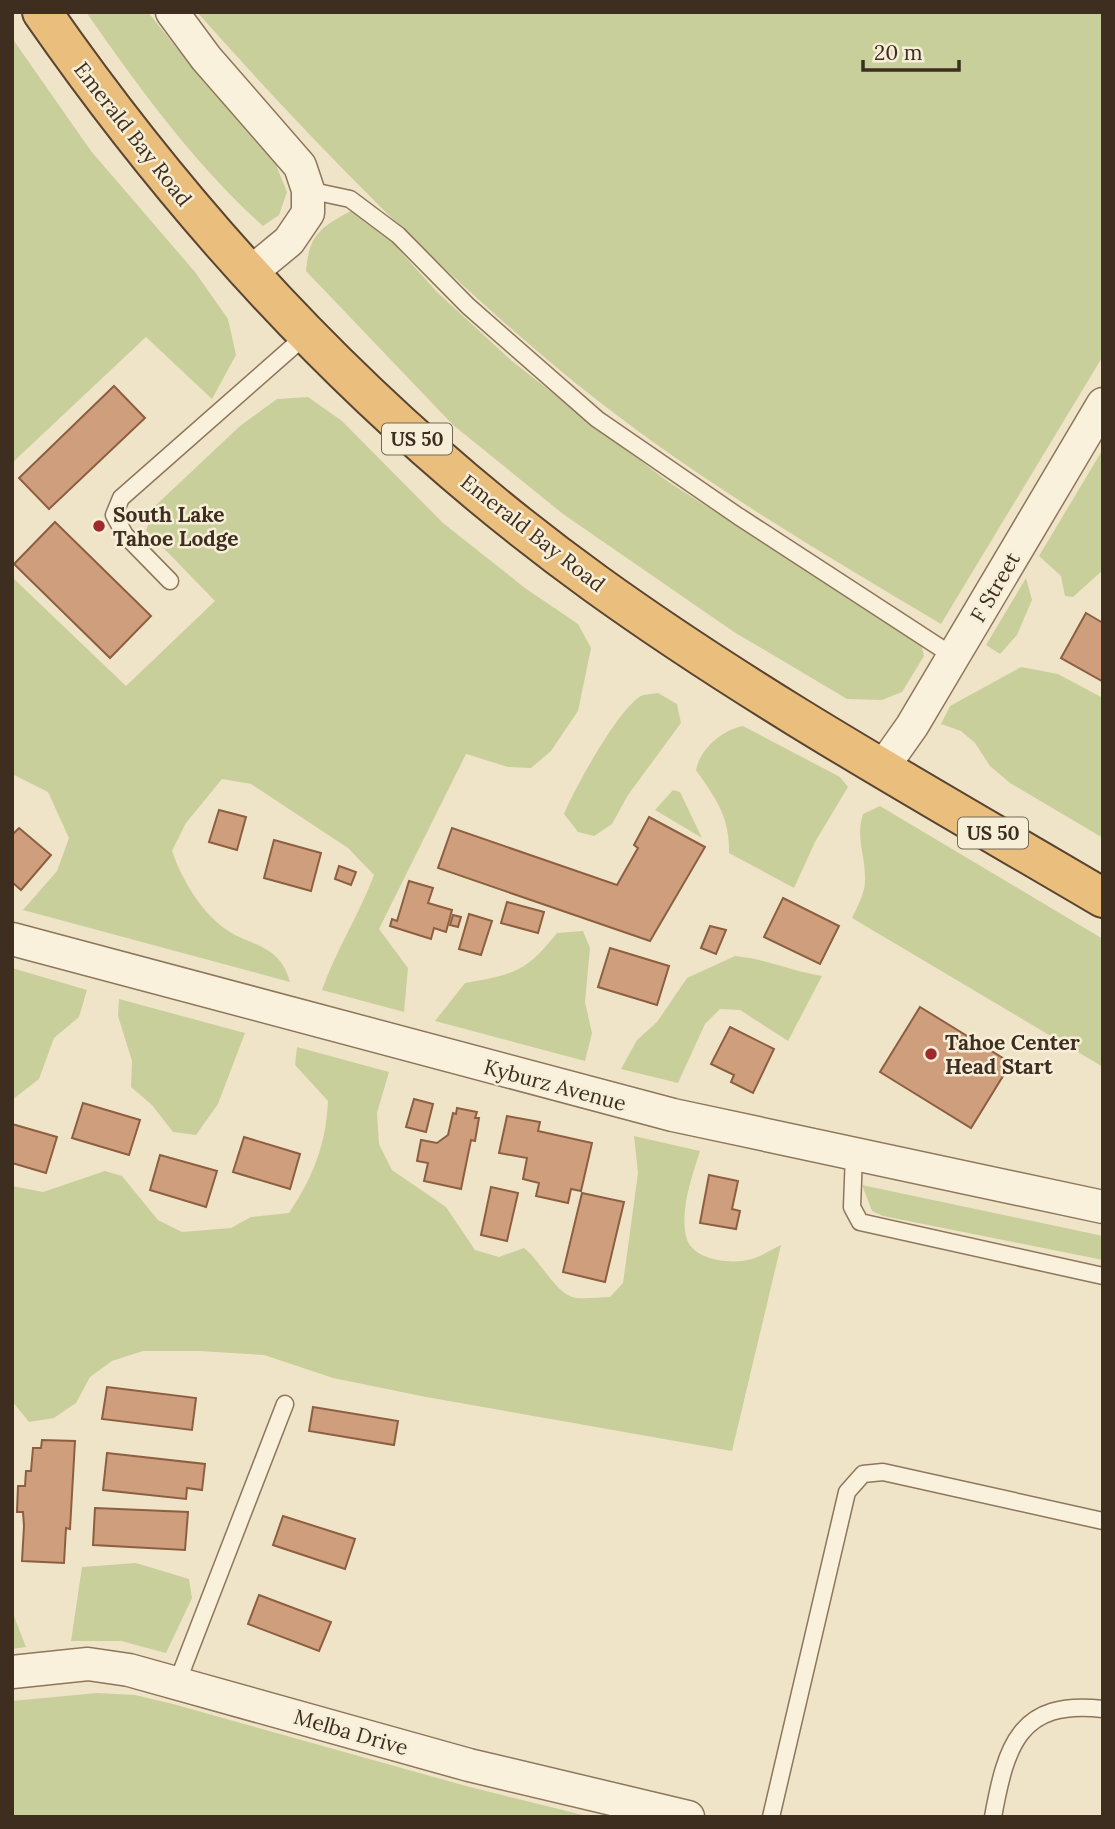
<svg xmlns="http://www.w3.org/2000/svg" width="1115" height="1829" font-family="Lora,serif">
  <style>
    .green { fill: #c9cf9b }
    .building { fill: #cf9f7d; stroke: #8d5f41; stroke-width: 2 }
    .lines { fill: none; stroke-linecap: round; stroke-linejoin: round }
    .service-casing { stroke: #8d765c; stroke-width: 19 }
    .minor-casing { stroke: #8d765c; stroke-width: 35 }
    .trunk-casing { stroke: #5b4430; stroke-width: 42 }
    .service { stroke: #faf1dc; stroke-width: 16 }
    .minor { stroke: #faf1dc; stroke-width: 32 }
    .trunk { stroke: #eabe7c; stroke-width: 38 }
    .poi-dot { fill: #9e2a2b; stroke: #f7eed8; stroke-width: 2.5 }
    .labels { text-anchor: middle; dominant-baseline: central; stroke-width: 5; stroke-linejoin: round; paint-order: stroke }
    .shield { fill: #f7eed8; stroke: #756857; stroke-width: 2 }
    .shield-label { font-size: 19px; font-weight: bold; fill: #3d2e20 }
    .street-label { font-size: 21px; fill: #3d2e20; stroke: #f7eed8 }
    .poi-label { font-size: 21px; font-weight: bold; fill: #3d2e20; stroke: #f7eed8; text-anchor: start }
  </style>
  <rect width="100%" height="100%" fill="#f0e4c8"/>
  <g class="green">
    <path d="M86,12H148L202,80L274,160L287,192L279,215L263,226C195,165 139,88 86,12Z"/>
    <path d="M197,12H1103V356L941,624C806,544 671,464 550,362C424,256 307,136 197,12Z"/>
    <polygon points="12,38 91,151 195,272 228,319 236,355 212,399 146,337 12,463"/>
    <path d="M351,211L383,232L437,292L512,361L601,431L670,483L921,643L924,656L902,692L882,700L847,699L734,632L563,514L453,425L306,271C309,235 320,227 351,211Z"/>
    <path d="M308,397L342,421L443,523L525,588L578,624L591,648L578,711L551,751L531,768L508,767L466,754L379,929L408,968L404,1012L322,990C336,950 359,915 374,875L348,848L251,784L222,779L186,823L172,851C182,879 199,909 224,928C249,947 279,942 290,982L23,910L57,871L69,838L48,792L12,774V577L126,686L215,601L146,530L155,506L240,426L277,399Z"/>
    <polygon points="1103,449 1103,570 1073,597 1065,596 1061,576 1039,556"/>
    <polygon points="1026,578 1032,600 1017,635 1000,654 986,645"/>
    <polygon points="1021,667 1058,674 1103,698 1103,838 1010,783 990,766 975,743 961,731 941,724 950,706"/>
    <path d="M658,693L677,704L681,723L628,795L612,824L594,836L578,832L564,814C574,789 619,708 641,696C645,694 653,694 658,693Z"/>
    <path d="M743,726L840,777L848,787L815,842L794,888L729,853C730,817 716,799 696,770C700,749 722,730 743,726Z"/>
    <polygon points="673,790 680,792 702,838 655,810"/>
    <path d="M880,806L1103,939V1067L852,918C857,907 865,893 865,881C866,855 855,839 863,814Z"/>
    <path d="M583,931L590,948L585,1002L592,1033L585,1061L435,1021L465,983C513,975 526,972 557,933Z"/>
    <path d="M735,956C766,959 792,971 822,976L788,1041L740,1010L720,1009L705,1024L678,1083L621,1069L637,1040L657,1022L687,978Z"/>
    <polygon points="12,968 87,990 79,1017 54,1038 39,1079 12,1100"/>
    <polygon points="119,999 245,1033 218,1104 196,1135 173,1132 152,1105 131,1087 132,1061 118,1016"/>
    <path d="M297,1047L389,1072L377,1113L379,1144L392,1170L446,1207L475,1250L499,1257L524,1248C541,1261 556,1295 576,1298C587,1299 599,1297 610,1297L623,1283L638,1173L634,1136L700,1151C692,1177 680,1209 686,1236C691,1261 733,1265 752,1259C762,1256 772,1249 781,1245L732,1451L426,1397L333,1378L264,1355L199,1351H143L112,1361L90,1377L76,1403L54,1418L29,1422L12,1401V1186L43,1192L105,1171L122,1176L158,1220L182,1232L231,1228L251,1217L289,1213C313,1177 326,1145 328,1101L295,1065Z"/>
    <polygon points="862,1185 1103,1236 1103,1260 883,1216 872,1211"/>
    <polygon points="136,1563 189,1579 192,1598 166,1653 121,1641 71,1641 82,1567"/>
    <polygon points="12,1611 26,1647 12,1649"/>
    <polygon points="97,1693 135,1695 173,1704 466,1786 591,1817 12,1817 12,1701"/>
  </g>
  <g class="building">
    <polygon points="114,386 145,418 49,509 19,478"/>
    <polygon points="55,522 151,616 110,658 14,564"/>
    <polygon points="1086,613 1103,623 1102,681 1061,658"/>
    <polygon points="219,810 246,817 237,850 209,842"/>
    <polygon points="649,817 705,847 650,941 438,868 452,828 617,885 638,848 634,845"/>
    <polygon points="19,828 51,855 21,890 12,882 12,835"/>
    <polygon points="274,840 321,853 311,891 264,878"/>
    <polygon points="339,866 356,872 351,885 335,879"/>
    <polygon points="409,881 433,888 428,903 452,910 446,932 434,928 431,939 390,926 392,919 397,921"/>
    <polygon points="783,898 839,926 820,964 764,937"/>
    <polygon points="507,902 544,912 538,933 501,923"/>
    <polygon points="469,914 492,921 481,955 459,949"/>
    <polygon points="453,915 461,917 458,927 450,925"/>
    <polygon points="710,926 726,930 716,954 701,948"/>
    <polygon points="610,948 669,966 657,1005 598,987"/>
    <polygon points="920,1007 1011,1063 971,1128 880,1072"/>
    <polygon points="730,1027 774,1049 753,1093 731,1082 734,1075 711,1064"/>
    <polygon points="414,1099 433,1104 426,1132 406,1127"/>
    <polygon points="83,1103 140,1120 129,1155 72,1138"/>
    <polygon points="457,1108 477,1112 475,1118 479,1118 475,1141 471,1140 461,1189 424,1181 428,1163 417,1161 421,1140 437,1143 448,1135 453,1113 456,1114"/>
    <polygon points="507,1116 540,1122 538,1131 592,1143 581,1191 571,1189 568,1203 536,1196 539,1183 523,1179 527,1158 499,1153"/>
    <polygon points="12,1124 57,1137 46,1173 12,1163"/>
    <polygon points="244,1137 300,1154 290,1189 233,1172"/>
    <polygon points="160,1155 217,1171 206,1207 150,1190"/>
    <polygon points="709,1175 738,1181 732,1209 740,1211 736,1229 700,1223"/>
    <polygon points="491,1187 518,1193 507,1241 481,1235"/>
    <polygon points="582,1193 624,1202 605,1282 563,1272"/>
    <polygon points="107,1387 196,1398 192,1430 102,1419"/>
    <polygon points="313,1407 398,1421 394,1445 309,1431"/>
    <polygon points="42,1440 75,1441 70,1529 66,1528 64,1563 22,1561 24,1526 23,1512 17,1512 18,1486 25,1486 26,1471 31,1471 33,1448 41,1448"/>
    <polygon points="107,1453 205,1464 202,1490 187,1488 186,1499 103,1490"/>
    <polygon points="95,1508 188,1512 185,1550 93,1545"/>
    <polygon points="283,1516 355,1539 345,1569 273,1545"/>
    <polygon points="259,1595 331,1622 319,1651 248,1624"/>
  </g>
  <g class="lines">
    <defs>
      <g id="service">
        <polyline points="308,190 350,199 398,235 468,306 597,419 738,516 953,656"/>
        <polyline points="170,581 125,535 114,515 121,498 305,336"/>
        <polyline points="854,1154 852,1207 860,1222 1103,1276"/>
        <polyline points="177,1683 285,1404"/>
        <polyline points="771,1817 847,1492 863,1474 883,1472 1103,1521"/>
        <path d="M993,1817C1006,1746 1019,1699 1103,1709"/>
      </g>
      <g id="minor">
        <polyline points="172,12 206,58 300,166 308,190 308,213 289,241 249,274"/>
        <polyline points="883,767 912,726 1103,404"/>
        <polyline points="12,939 673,1115 1103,1207"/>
        <polyline points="12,1672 88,1664 129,1670 469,1765 688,1817"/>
      </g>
      <path id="trunk" d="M42,12C195,232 379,427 596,584C757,700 932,797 1103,898"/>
    </defs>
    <use href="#service" class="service-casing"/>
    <use href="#minor" class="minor-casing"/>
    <use href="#trunk" class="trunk-casing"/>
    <use href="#service" class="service"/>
    <use href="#minor" class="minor"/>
    <use href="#trunk" class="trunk"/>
  </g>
  <g class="poi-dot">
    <circle cx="99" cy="526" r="7"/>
    <circle cx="931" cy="1054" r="7"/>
  </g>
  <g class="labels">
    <g class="shield">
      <rect x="382" y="423.5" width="70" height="31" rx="5"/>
      <rect x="958" y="817.5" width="70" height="31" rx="5"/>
    </g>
    <g class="shield-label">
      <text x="417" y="439">US 50</text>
      <text x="993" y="833">US 50</text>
    </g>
    <g class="street-label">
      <text transform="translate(133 134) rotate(52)">Emerald Bay Road</text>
      <text transform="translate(533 533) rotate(38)">Emerald Bay Road</text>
      <text transform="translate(995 587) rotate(-60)">F Street</text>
      <text transform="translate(555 1085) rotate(15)">Kyburz Avenue</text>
      <text transform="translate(351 1732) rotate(16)">Melba Drive</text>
    </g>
    <g class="poi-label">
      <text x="113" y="514">South Lake<tspan x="113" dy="24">Tahoe Lodge</tspan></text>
      <text x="945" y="1042">Tahoe Center<tspan x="945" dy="24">Head Start</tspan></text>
    </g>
  </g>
  <rect width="1115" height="1829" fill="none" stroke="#3d2e20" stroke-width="28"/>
  <path d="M863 60v10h96v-10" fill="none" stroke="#3d2e20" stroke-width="3.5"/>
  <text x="874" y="60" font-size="21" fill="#3d2e20" stroke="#f7eed8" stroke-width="5" paint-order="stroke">20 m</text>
</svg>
